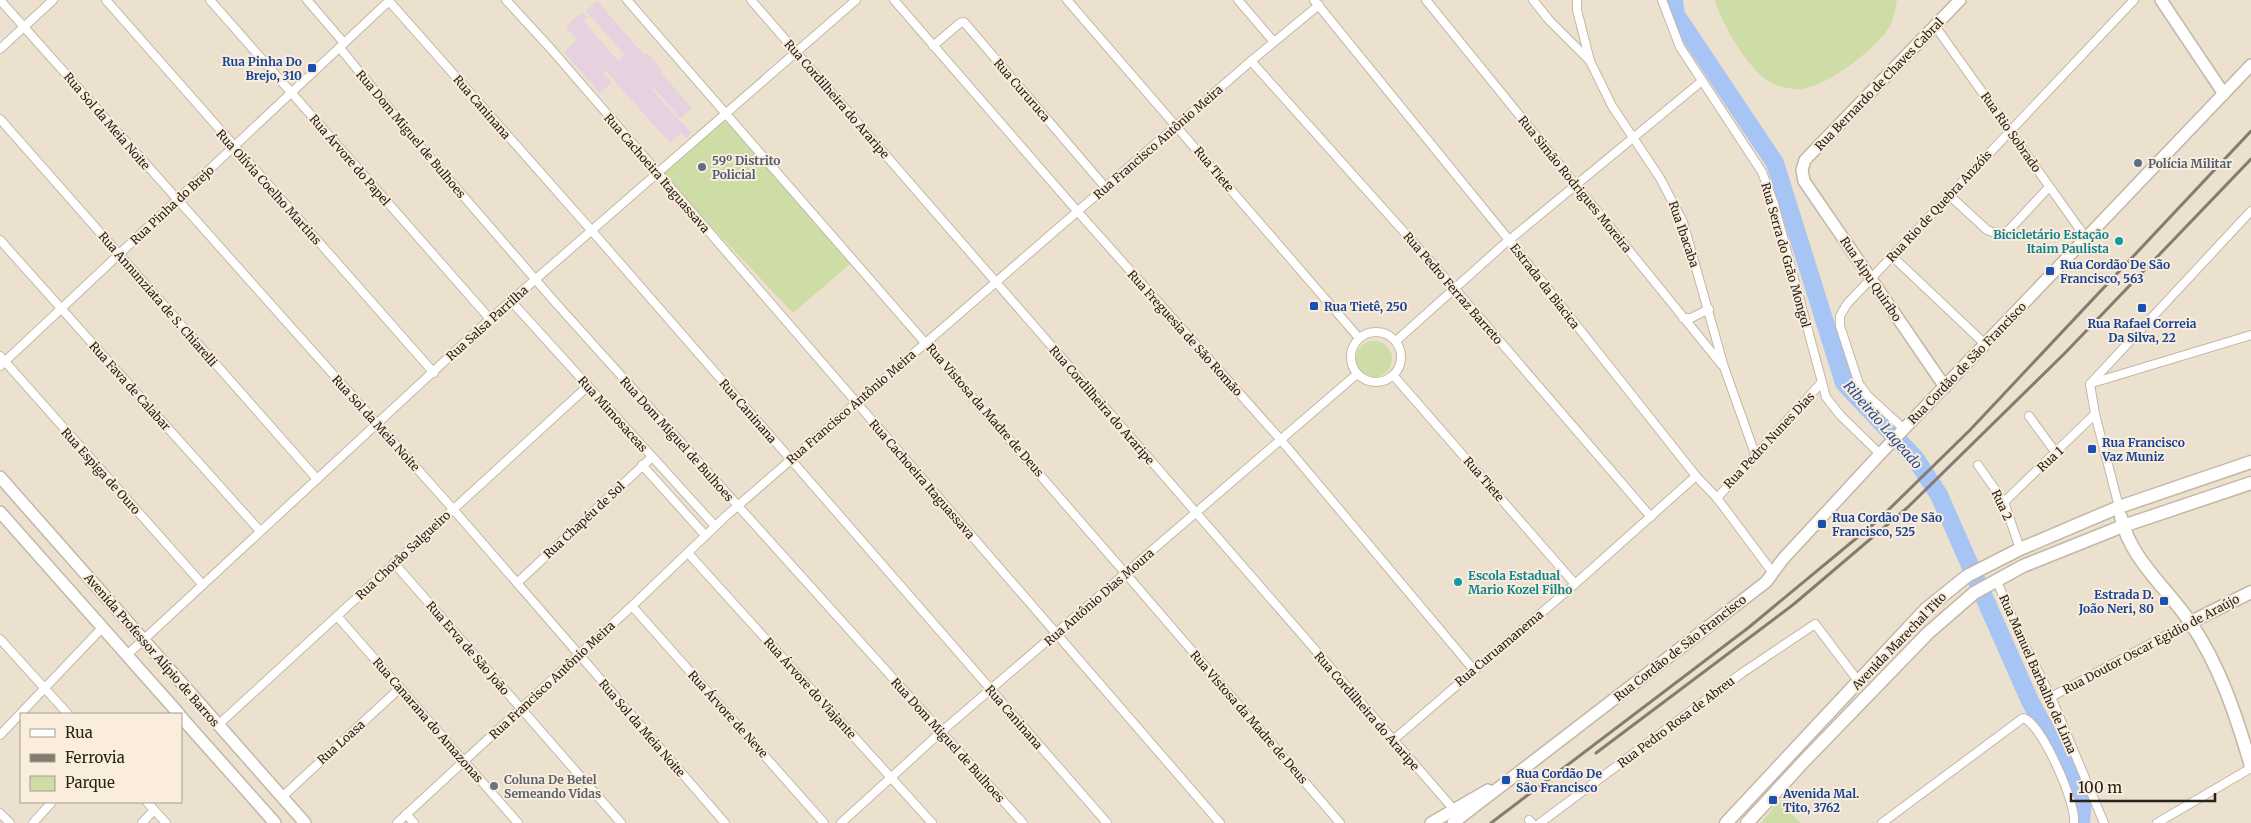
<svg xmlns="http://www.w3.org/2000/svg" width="2251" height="823" font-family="Merriweather,serif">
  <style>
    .education { fill: #e5d1e0 }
    .green { fill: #cedca5 }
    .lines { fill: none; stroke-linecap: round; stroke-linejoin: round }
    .river { stroke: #a6c4f4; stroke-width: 18 }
    .street-casing { stroke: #c3b7a6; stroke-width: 10 }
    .secondary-casing { stroke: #c3b7a6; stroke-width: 14 }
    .primary-casing { stroke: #c3b7a6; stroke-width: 15 }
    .street { stroke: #fff; stroke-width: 8 }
    .secondary { stroke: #fff; stroke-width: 11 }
    .primary { stroke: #fff; stroke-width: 12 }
    .rail { stroke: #847c70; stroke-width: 3 }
    .transit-dot { fill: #1a4fb4; stroke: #faeddb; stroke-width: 2 }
    .service-dot { fill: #5c6f8a; stroke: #faeddb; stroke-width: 2 }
    .culture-dot { fill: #0f9aa8; stroke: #faeddb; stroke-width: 2 }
    .worship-dot { fill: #6b7280; stroke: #faeddb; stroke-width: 2 }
    .labels { text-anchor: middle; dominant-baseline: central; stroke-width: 4; stroke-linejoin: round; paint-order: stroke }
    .transit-label { font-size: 12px; font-weight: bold; fill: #164399; stroke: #faeddb; text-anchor: start }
    .street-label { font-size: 12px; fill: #27231c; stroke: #faeddb }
    .service-label { font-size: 12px; font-weight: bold; fill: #4e5e75; stroke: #faeddb; text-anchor: start }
    .culture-label { font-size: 12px; font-weight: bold; fill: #0d838f; stroke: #faeddb; text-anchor: end }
    .worship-label { font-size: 12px; font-weight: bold; fill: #5b616d; stroke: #faeddb; text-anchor: start }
    .water-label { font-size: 14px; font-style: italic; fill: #275197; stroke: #faeddb }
  </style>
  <rect width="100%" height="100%" fill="#ece0ce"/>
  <polygon class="education" points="597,1 644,55 647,53 663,71 661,73 692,108 680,118 654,88 652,90 691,133 686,138 681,133 670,143 606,71 603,73 612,82 600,93 564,52 577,40 566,27 577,16 578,17 583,13 587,17 583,21 618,61 625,55 586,11"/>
  <g class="green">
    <path d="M1715,0H1897C1895,8 1894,19 1890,26C1877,48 1828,86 1802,89C1795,90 1782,87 1776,85C1750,75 1722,24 1715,0Z"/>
    <polygon points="725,119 850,264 793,313 661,173"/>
    <circle cx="1374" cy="359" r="18"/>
    <polygon points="1778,802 1801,823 1761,823"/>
  </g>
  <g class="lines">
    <polyline class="river" points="1674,0 1676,15 1775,163 1844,383 1915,458 1939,495 2030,701 2083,798 2081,823"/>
    <defs>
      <g id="street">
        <polyline points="0,0 453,509 725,823"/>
        <polyline points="106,0 434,373"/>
        <polyline points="210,0 490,319"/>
        <polyline points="307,0 344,43"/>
        <polyline points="506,0 551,49 1220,823"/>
        <polyline points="627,0 1126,574 1340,823"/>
        <polyline points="751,0 1456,812"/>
        <polyline points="894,0 1078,212 1281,440 1473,669"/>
        <polyline points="1067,0 1359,338"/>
        <polyline points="1238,0 1274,42"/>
        <polyline points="1314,0 1509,240 1696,476 1717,498 1773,573"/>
        <polyline points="1426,0 1722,365"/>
        <polyline points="1533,0 1549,20 1590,61"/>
        <polyline points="1577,0 1577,10 1590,61 1612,106 1660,178 1683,222 1724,367 1755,454"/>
        <polyline points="1662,0 1680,47 1762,172 1774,204 1826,397 1840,415 1880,454"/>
        <polyline points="389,1 592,231 1107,823"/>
        <polyline points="1935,26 2086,238"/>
        <polyline points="933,46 960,23 964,22 1106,188"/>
        <polyline points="340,48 414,139 554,301 1023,823"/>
        <polyline points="0,49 53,0"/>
        <polyline points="1251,61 1455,289 1651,517"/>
        <polyline points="0,119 317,479"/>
        <polyline points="1949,195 1987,230 2000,235 2010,229 2049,187"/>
        <polyline points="0,240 260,531"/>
        <polyline points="1892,256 1985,344"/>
        <polyline points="511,301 715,526"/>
        <polyline points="1683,318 1691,318 1709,309"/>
        <circle cx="1376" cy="357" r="25"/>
        <polyline points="1396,341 1502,246 1702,81"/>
        <polyline points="0,356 203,585"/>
        <polyline points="0,366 390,0"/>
        <polyline points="1393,375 1575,584"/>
        <polyline points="2092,383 2251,335"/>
        <polyline points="2090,384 2251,211"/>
        <polyline points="2090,384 2095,414 2119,507"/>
        <polyline points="2029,416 2056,453"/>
        <polyline points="1904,429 1868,396 1859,384 1840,326 1840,316 1847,304 2134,0"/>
        <polyline points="642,465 705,535"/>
        <polyline points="1978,465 2004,502 2020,549"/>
        <polyline points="1717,498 1821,383"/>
        <polyline points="2004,502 2095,414"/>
        <polyline points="688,553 932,823"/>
        <polyline points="394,563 621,823"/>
        <polyline points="1996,579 2019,634 2051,697 2104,823"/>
        <polyline points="517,583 652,457"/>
        <polyline points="632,606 824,823"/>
        <polyline points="337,616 518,823"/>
        <polyline points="0,639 68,714"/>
        <polyline points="127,655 490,319 856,0"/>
        <polyline points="2051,697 2191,622"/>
        <polyline points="218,725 588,386"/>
        <polyline points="0,735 102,628"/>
        <polyline points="1392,741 1575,584 1696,476"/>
        <polyline points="282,797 400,688"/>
        <polyline points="147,802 166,823"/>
        <polyline points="0,813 10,823"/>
        <polyline points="406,814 414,823"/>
        <polyline points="1529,820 1532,823"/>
        <polyline points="33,823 52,802"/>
        <polyline points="142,823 154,810"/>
        <polyline points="397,823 632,606 726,516 1251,61 1319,5"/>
        <polyline points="841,823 941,732 1357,374"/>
        <polyline points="1540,823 1742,673 1815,624 1859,682"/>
        <path d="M1882,823L2023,718C2041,722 2077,804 2074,823"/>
        <polyline points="2157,823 2251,768"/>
      </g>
      <g id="secondary">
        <polyline points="2161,0 2224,94"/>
        <polyline points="1945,387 1804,181 1802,170 1805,160 1960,0"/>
        <polyline points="0,477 305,823"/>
        <polyline points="0,512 179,714"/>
        <polyline points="181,717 275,823"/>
        <polyline points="1431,823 1488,790"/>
        <polyline points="1453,823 1766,582 1783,559 1880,454 2251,65"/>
      </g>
      <g id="primary">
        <path d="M2121,517C2130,559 2167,588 2190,622C2220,666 2236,715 2251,766"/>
        <polyline points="2191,622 2251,592"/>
        <polyline points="1726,823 1925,610 1967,576 2020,549 2119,507 2251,462"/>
        <polyline points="1747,823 1806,759 1928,633 1974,593 2023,566 2123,526 2251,483"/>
      </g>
    </defs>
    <use href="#street" class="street-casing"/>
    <use href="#secondary" class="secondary-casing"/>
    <use href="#primary" class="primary-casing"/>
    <use href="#street" class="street"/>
    <use href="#secondary" class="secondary"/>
    <use href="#primary" class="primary"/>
    <g class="rail">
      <polyline points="1596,753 1794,604 1908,507 2065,353 2251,159"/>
      <polyline points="1491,823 1748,628 1876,522 1970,430 2251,131"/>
    </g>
  </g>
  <g class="transit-dot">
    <rect x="307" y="63" width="10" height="10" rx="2.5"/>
    <rect x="2045" y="266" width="10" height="10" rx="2.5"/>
    <rect x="1309" y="301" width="10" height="10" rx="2.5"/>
    <rect x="2137" y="303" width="10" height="10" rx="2.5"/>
    <rect x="2087" y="444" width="10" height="10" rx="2.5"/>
    <rect x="1817" y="519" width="10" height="10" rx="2.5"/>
    <rect x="2159" y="596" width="10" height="10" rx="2.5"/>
    <rect x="1501" y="775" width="10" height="10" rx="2.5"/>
    <rect x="1768" y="795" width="10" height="10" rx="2.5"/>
  </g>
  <g class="service-dot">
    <circle cx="2138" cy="163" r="5"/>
    <circle cx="702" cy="167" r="5"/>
  </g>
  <g class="culture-dot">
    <circle cx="2119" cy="241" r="5"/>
    <circle cx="1458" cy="582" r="5"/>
  </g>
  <circle class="worship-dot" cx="494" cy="786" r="5"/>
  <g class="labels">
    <g class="transit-label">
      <text x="302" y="61" text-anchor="end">Rua Pinha Do<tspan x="302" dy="14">Brejo, 310</tspan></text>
      <text x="2060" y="264">Rua Cordão De São<tspan x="2060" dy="14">Francisco, 563</tspan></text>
      <text x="1324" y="306">Rua Tietê, 250</text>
      <text x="2142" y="323" text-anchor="middle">Rua Rafael Correia<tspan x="2142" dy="14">Da Silva, 22</tspan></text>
      <text x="2102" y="442">Rua Francisco<tspan x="2102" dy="14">Vaz Muniz</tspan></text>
      <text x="1832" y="517">Rua Cordão De São<tspan x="1832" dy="14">Francisco, 525</tspan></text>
      <text x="2154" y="594" text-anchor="end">Estrada D.<tspan x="2154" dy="14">João Neri, 80</tspan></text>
      <text x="1516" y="773">Rua Cordão De<tspan x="1516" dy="14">São Francisco</tspan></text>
      <text x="1783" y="793">Avenida Mal.<tspan x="1783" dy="14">Tito, 3762</tspan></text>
    </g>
    <g class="street-label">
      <text transform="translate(1879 84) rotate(-46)">Rua Bernardo de Chaves Cabral</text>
      <text transform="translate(1022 90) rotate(49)">Rua Cururuca</text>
      <text transform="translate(837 99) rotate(49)">Rua Cordilheira do Araripe</text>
      <text transform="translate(482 107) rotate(49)">Rua Caninana</text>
      <text transform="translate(107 121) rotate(49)">Rua Sol da Meia Noite</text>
      <text transform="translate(2011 132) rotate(55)">Rua Rio Sobrado</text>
      <text transform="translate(411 134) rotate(50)">Rua Dom Miguel de Bulhoes</text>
      <text transform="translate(1158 142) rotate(-41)">Rua Francisco Antônio Meira</text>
      <text transform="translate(350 160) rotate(49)">Rua Árvore do Papel</text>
      <text transform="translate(1214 169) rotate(50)">Rua Tiete</text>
      <text transform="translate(657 173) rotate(49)">Rua Cachoeira Itaguassava</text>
      <text transform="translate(1575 184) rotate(51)">Rua Simão Rodrigues Moreira</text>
      <text transform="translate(269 187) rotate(48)">Rua Olívia Coelho Martins</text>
      <text transform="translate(172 205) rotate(-43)">Rua Pinha do Brejo</text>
      <text transform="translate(1939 206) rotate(-47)">Rua Rio de Quebra Anzóis</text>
      <text transform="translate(1684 234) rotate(71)">Rua Ibacaba</text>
      <text transform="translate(1786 255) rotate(74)">Rua Serra do Grão Mongol</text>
      <text transform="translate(1871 279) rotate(56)">Rua Aipu Quiribo</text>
      <text transform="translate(1545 286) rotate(52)">Estrada da Biacica</text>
      <text transform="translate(1453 288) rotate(49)">Rua Pedro Ferraz Barreto</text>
      <text transform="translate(158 299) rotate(49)">Rua Annunziata de S. Chiarelli</text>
      <text transform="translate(487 323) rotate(-42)">Rua Salsa Parrilha</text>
      <text transform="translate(1185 333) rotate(48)">Rua Freguesia de São Romão</text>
      <text transform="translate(1967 363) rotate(-46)">Rua Cordão de São Francisco</text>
      <text transform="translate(130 386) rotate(48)">Rua Fava de Calabar</text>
      <text transform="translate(1102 405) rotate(49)">Rua Cordilheira do Araripe</text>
      <text transform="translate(851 407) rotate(-41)">Rua Francisco Antônio Meira</text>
      <text transform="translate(985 410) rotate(49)">Rua Vistosa da Madre de Deus</text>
      <text transform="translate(748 411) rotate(49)">Rua Caninana</text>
      <text transform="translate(613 414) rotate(48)">Rua Mimosaceas</text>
      <text transform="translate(376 423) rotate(48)">Rua Sol da Meia Noite</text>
      <text transform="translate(677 439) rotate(48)">Rua Dom Miguel de Bulhoes</text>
      <text transform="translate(1769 440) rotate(-47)">Rua Pedro Nunes Dias</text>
      <text transform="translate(2050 459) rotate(-43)">Rua 1</text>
      <text transform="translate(101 471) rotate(48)">Rua Espiga de Ouro</text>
      <text transform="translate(922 479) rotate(49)">Rua Cachoeira Itaguassava</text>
      <text transform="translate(1484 479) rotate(49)">Rua Tiete</text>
      <text transform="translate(2002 505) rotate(65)">Rua 2</text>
      <text transform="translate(584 520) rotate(-43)">Rua Chapéu de Sol</text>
      <text transform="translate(403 555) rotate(-43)">Rua Chorão Salgueiro</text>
      <text transform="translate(1099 597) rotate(-41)">Rua Antônio Dias Moura</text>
      <text transform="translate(1899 641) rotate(-46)">Avenida Marechal Tito</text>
      <text transform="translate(2151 644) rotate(-28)">Rua Doutor Oscar Egidio de Araújo</text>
      <text transform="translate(468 648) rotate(49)">Rua Erva de São João</text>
      <text transform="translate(1499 648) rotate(-40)">Rua Curuamanema</text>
      <text transform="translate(1680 648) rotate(-38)">Rua Cordão de São Francisco</text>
      <text transform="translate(152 650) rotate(49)">Avenida Professor Alípio de Barros</text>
      <text transform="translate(2038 674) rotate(66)">Rua Manuel Barbalho de Lima</text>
      <text transform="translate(552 680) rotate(-43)">Rua Francisco Antônio Meira</text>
      <text transform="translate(810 688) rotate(48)">Rua Árvore do Viajante</text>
      <text transform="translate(1367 711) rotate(49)">Rua Cordilheira do Araripe</text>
      <text transform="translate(728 714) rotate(48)">Rua Árvore de Neve</text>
      <text transform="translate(1014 717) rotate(49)">Rua Caninana</text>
      <text transform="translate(1249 717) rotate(49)">Rua Vistosa da Madre de Deus</text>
      <text transform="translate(428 720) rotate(49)">Rua Canarana do Amazonas</text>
      <text transform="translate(1676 722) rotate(-37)">Rua Pedro Rosa de Abreu</text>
      <text transform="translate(642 728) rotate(49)">Rua Sol da Meia Noite</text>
      <text transform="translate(948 740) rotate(48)">Rua Dom Miguel de Bulhoes</text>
      <text transform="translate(341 742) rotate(-42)">Rua Loasa</text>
    </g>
    <g class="service-label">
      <text x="712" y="160">59º Distrito<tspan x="712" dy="14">Policial</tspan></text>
      <text x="2148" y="163">Polícia Militar</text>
    </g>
    <g class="culture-label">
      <text x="2109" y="234">Bicicletário Estação<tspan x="2109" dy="14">Itaim Paulista</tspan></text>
      <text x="1468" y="575" text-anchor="start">Escola Estadual<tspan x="1468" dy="14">Mario Kozel Filho</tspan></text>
    </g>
    <g class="worship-label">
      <text x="504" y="779">Coluna De Betel<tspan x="504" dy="14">Semeando Vidas</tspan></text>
    </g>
    <g class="water-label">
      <text transform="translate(1883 425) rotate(49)">Ribeirão Lageado</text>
    </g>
  </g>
  <rect x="20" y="713" width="162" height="90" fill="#faeddb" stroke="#a69c8f"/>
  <rect x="30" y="729" width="25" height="8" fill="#ffffff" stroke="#a69c8f"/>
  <text x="65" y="738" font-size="15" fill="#27231c">Rua</text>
  <rect x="30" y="754" width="25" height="8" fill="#847c70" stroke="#a69c8f"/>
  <text x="65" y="763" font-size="15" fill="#27231c">Ferrovia</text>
  <rect x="30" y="776" width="25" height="15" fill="#cedca5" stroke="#a69c8f"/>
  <text x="65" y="788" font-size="15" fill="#27231c">Parque</text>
  <path d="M2071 793v8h144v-8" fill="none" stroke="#27231c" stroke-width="2.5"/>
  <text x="2078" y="793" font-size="15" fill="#27231c" stroke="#faeddb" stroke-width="4" paint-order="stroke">100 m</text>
</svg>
